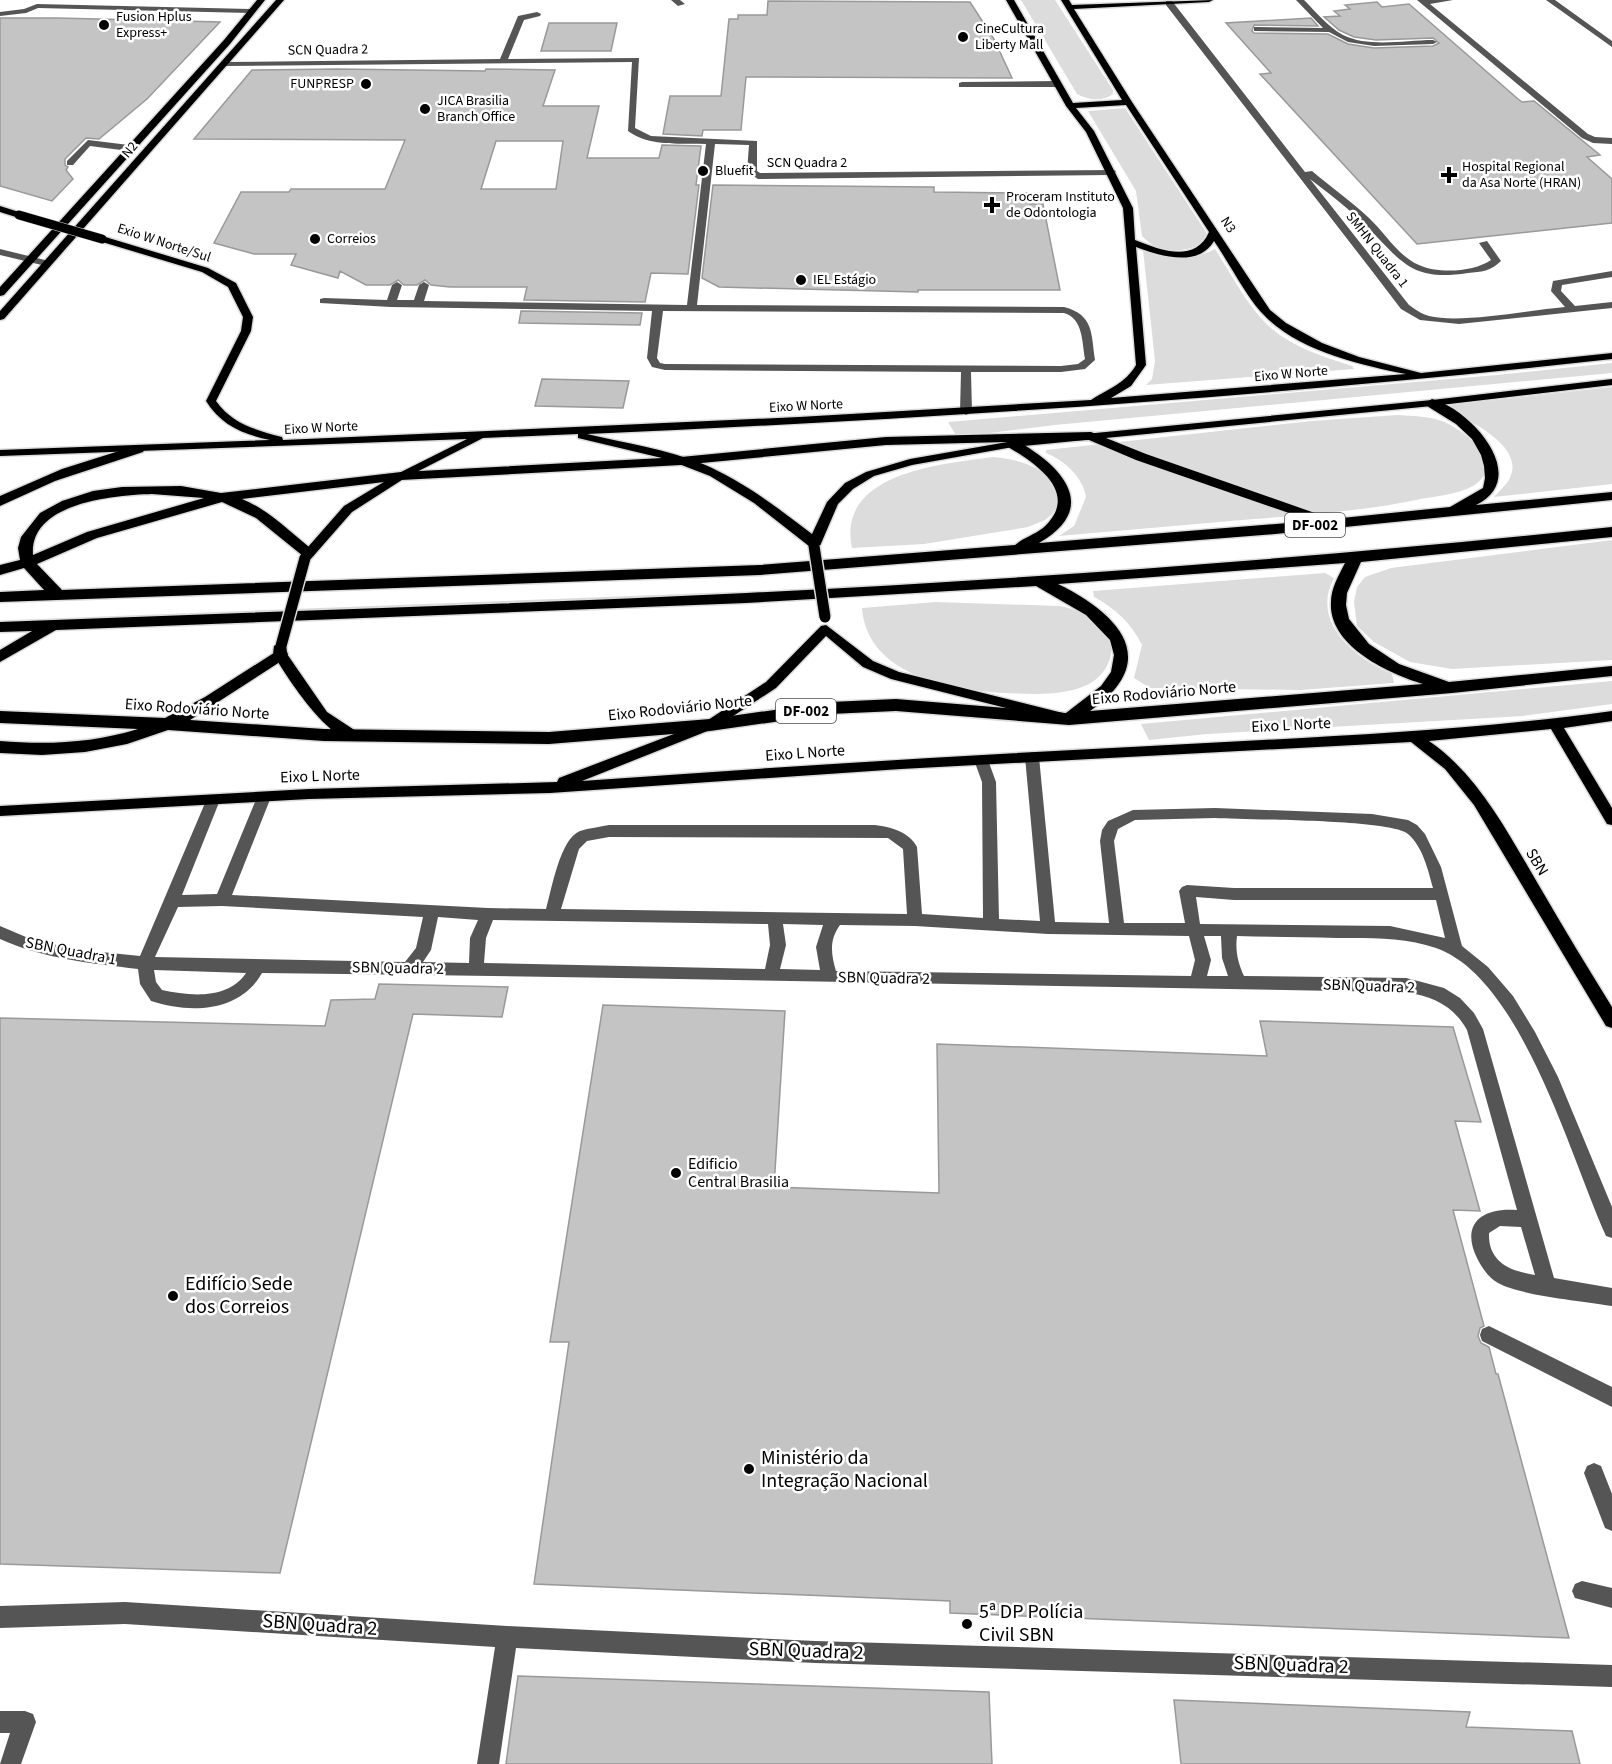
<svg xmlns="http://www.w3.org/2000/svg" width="1612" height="1764" font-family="'Source Sans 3',sans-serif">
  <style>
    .green { fill: #dcdcdc }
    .building { fill: #c4c4c4; stroke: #999; stroke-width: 1.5; fill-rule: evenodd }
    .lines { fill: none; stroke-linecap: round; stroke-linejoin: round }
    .major-casing { stroke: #dbdbdb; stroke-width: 3 }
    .highway-casing { stroke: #dbdbdb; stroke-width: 3 }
    .minor { fill: #555; fill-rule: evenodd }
    .major { fill: #000; fill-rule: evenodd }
    .highway { fill: #000; fill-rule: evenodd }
    .major-bridge-far1-casing { stroke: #dbdbdb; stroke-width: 10; stroke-linecap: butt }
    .major-bridge-casing { stroke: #dbdbdb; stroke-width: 14; stroke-linecap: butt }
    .major-bridge-far1 { stroke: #000; stroke-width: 9 }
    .major-bridge { stroke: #000; stroke-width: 11 }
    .poi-dot { fill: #000; stroke: #fff; stroke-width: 2 }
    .labels { text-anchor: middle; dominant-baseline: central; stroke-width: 5; stroke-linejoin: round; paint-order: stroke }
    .far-poi-label { font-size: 14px; fill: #000; stroke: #fff; text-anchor: start }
    .far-street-label { font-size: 14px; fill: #000; stroke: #fff }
    .shield { fill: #fff; stroke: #4c4c4c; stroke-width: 1.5 }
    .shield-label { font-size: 15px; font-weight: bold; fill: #000 }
    .street-label { font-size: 16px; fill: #000; stroke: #fff }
    .poi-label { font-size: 16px; fill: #000; stroke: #fff; text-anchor: start }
    .near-poi-label { font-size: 20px; fill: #000; stroke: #fff; text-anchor: start }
    .near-street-label { font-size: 20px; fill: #000; stroke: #fff }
  </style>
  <rect width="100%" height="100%" fill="#fff"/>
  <g class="green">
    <path d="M1021,0H1055L1113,90V94C1102,102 1088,100 1077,94Z"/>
    <path d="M1125,108L1206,232V239C1190,255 1157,254 1142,236L1136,191L1088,111Z"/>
    <path d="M1215,249C1232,275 1248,308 1272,329C1295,348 1324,357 1352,366L1354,369L1146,385L1152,379L1155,361L1143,250C1166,260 1193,261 1215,249Z"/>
    <polygon points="1612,363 1612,373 1055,425 957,437 948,422 1497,375"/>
    <path d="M1612,387V484L1494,497C1499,491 1509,483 1511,475C1523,443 1462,417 1440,406Z"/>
    <path d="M1397,415C1412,416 1427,416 1442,421C1464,429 1507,465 1473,486C1457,495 1434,496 1416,500C1362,511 1308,515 1254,519C1189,525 1124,530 1059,536L1074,526L1086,497C1083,477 1064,460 1046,453V450L1312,421Z"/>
    <path d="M993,457C1021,460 1033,464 1056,482L1059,502L1052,514L1045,520L1028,527L924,544L852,548C836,473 941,464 993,457Z"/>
    <polygon points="1612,540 1612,660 1452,669 1410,662 1374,642 1357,626 1354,602 1357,587 1365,577 1391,568"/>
    <path d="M1325,573L1334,578C1310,622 1355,659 1392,674L1394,683L1300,690L1150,688L1134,678L1142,645C1131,623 1116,609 1094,597L1093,591Z"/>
    <path d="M936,602L1060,606C1075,609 1090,615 1101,626C1122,647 1108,678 1082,687C1058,696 1031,694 1005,693C952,690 867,676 862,608Z"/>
    <polygon points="1612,681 1612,704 1523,716 1207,734 1149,740 1141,724"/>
  </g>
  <g class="building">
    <polygon points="768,1 970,2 994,39 1012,78 746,77 741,130 703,130 702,136 663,134 670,96 721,96 729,19 738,19 738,15 767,15"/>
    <polygon points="1377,2 1382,7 1409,4 1518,99 1522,102 1534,101 1600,155 1587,157 1612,179 1612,223 1417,244 1260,74 1271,73 1226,23 1311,18 1318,26 1254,25 1252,31 1254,33 1328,34 1348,44 1374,48 1433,46 1439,43 1433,38 1376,40 1354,37 1339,30 1324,17 1340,16 1334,11 1350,9 1345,5"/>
    <polygon points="0,18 57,18 220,22 147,99 99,139 86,138 65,159 65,165 68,167 66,170 73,179 52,201 0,186"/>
    <polygon points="549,23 617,23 611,51 541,51"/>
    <path d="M338,69L485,71L486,69L555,70L543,106H599L587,158H659L662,145L701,146L696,185H699L688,274L651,273L645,302L524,300L527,287H450L431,285L425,280L417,285H404L398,280L390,285H366L340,271L338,278L291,265L296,254H254L214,243L241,192H289L291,189H385L405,140L194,139L252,70ZM496,141H563L556,189H481Z"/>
    <polygon points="713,185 934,187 934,192 1028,193 1030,204 1043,204 1060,290 918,290 918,292 719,287 702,278"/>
    <polygon points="521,311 642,313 640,325 519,323"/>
    <polygon points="542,379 629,381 623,408 535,406"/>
    <polygon points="379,984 508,987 502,1017 413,1014 280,1573 0,1564 0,1018 325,1026 331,1000 375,999"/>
    <polygon points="603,1005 785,1011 774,1187 939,1193 937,1044 1267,1056 1260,1021 1453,1027 1481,1122 1455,1121 1480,1211 1453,1210 1484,1326 1480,1328 1478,1336 1481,1343 1489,1347 1496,1374 1498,1374 1569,1638 950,1613 950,1601 534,1584 569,1342 550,1342"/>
    <polygon points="518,1676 989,1692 992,1764 506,1764"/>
    <polygon points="1174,1700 1470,1712 1466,1727 1572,1731 1580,1764 1181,1764"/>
  </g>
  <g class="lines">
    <defs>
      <g id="major">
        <polygon points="257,0 265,0 230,44 4,295 0,296 0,287 224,40"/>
        <polygon points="276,0 284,0 4,319 0,320 0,311"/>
        <path d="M1006,0H1014L1073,103L1122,100L1061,0H1069L1072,5L1213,0L1209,2L1074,9L1132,102L1270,310L1286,323L1322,343L1359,357L1421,373L1612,353V359C1271,397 929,419 587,434C625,443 666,449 703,464C743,481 778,508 812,534L827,502L845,483L866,472L910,459L1013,441L1432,400L1612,379V385L1432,406L1013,447L912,465L874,476L853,489L838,504L820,546L814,550L754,503L710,476L666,459L578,438V434L483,438L405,478L352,512L309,561H301L299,558L301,555L344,506L397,474L467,439L0,456V450L270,440C242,434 221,425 206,401L241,331L243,317L228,287L202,272L99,241V237L102,236L208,268L236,283L253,317L251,331L216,401C232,424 256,430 282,437L283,440L799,417L1091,400C1108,389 1125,384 1136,365L1123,208L1086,132L1066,106ZM1126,105L1209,232C1195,264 1160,250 1135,240L1133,208L1094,131L1076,108ZM1214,241C1228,261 1247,298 1263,314C1296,350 1360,365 1406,374L1111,398L1131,386L1146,365L1136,247C1160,256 1198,268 1214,241Z"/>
        <polygon points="0,206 22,213 24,215 19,218 0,212"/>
        <path d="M826,625L873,661L899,672L1063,713L1065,716L1058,721L891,679L863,667L826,636L776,688L715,728L582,781C765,768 948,756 1131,747C1292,738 1453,733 1612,711V721L1564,728L1612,808V825L1607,824L1551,729L1429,741C1480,776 1510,837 1541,889C1564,929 1588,968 1612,1007V1028L1606,1026L1474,805L1445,769L1411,742L901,769L550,793L309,799L0,816V806L309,789L557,782L559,778L705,722L766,682L821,626Z"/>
        <path d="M281,642L286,643L287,654L327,712L359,733L361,736L359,739C331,748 286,675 273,654L274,646Z"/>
      </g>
      <g id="highway">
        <path d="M1432,399C1471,409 1532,478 1476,505L1612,492V500L1275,534L760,575L0,602V592L44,590L24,568L0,575V565L20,560L18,548L21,537L40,513L62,501L93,491L122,487L181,486L221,493L401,472L681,457L886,437L1091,432L1146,454L1332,519L1450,507L1483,488L1485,478L1484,466L1481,455L1472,439L1456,424L1427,406L1425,403ZM1089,440L1136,460L1312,521L1039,543C1100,508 1063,467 1019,442ZM1007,442L1008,447C1037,464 1081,494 1043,528C1034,535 1023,538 1015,545L760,565L62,590L37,564L97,538L222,502L256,518L303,556H313L315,553L313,550C290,532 269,510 242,499L401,480L681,465L886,445ZM152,494L204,498L87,532L33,555C29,502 116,495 152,494Z"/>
        <polygon points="138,445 145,449 143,452 55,481 0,506 0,496 62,469"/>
        <path d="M1612,527V537L1361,562L1347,593L1346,605L1349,619L1369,644L1399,664L1449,682L1612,666V676L1452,693L1069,725L896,711L830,714L710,731L549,744L324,741L168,730L127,744L85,752L42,755L0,753V741C47,745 93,743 138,729L0,723V711L165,718L205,697L280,649L286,650L288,654L286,658L190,720L324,729L549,732L710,719L830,702L896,699L1066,713L1101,686L1111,672L1114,655L1110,640L1086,615L1036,586L746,603L56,630L0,662V650L32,631L0,632V622C249,612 498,605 746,593C1035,579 1324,557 1612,527ZM1345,563C1339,575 1331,588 1331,602C1328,646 1389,674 1423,684L1090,711C1163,660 1119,614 1058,584Z"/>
      </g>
    </defs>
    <use href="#major" class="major-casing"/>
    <use href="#highway" class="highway-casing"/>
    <g class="minor">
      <polygon points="671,0 680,0 685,4 678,6"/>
      <path d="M1296,0H1304C1316,12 1328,27 1343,35C1369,48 1405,40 1433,40L1437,42L1433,44L1374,46L1348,42L1329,32L1254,31V27H1257L1323,28Z"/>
      <polygon points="1417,0 1453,0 1430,4 1588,134 1595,137 1612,138 1612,144 1593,143 1582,138"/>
      <polygon points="1546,0 1555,0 1612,41 1612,47"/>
      <path d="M1166,1H1172L1305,172L1312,171C1331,187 1351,201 1369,218C1385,233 1399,257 1419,265C1438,274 1474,272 1491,260L1479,243L1487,241L1501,261C1491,271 1481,272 1468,273C1408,282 1402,260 1363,223C1347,207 1328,193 1310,179L1409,305C1415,309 1421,314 1429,316C1460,324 1530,310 1565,307L1551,291L1553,281L1612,271V277L1562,285L1561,291L1575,306L1612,302V308L1459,324L1420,320L1401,309L1372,271L1166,5Z"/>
      <polygon points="37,4 250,9 254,11 250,13 38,8 26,13 0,16 0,12 24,9"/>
      <path d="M537,12L541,14L540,16L524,20L508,59L639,58L635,128L651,136L757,141V171L760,173L1114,170L1116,172L1111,175L758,179L747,172L749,145L715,144L697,305L1064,307C1094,315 1091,333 1095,360L1085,369L1061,372H971L972,412L966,415L960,412L961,372L665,370L652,367L647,358L652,311L391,307L320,303V299L324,298L387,300L392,285L397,282L402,285L397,300H414L419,285L424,282L429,285L424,301L687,305L706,144C680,143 650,147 628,131L632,62L225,66L221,64L225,62L500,59L518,16ZM663,311L1064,313C1083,318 1082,342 1085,359L1078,364L1061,366L665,364L660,363L657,358Z"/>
      <polygon points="962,82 1057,81 1061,84 1057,87 959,87 959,83"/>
      <polygon points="88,140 129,145 133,148 129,151 90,146 73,165 67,165 67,161"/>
      <polygon points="0,249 49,261 51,263 46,266 0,255"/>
      <path d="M1032,752L1039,757L1055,922L1109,923L1100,841L1102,830L1108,821L1133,810L1215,808L1372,814L1408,820L1417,825L1425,834L1441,867L1462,946L1488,967L1513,996L1535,1032L1558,1077L1612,1207V1238L1606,1236C1571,1159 1522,978 1436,948C1404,937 1370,938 1337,938C1303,937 1270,937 1237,936C1235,951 1238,963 1244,976L1406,978L1418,981L1444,988L1460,998L1474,1013L1483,1029L1554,1278L1612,1288V1306C1583,1301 1522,1296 1498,1283C1489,1278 1482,1268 1477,1258C1460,1223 1483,1207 1517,1210L1467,1030C1453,1005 1433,997 1406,992C1025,986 643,977 262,973C240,1012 191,1014 151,1001L140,984L138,969C90,963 44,959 0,939V926L33,940L81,950L140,956L208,796L213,795L220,800L182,895L217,894L257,797L264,792L271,797L232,895L488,908L546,909C552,888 560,839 580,831C589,828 600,827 609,825H875C892,827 909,832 917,847L922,914L983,918L982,782L974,760L981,755L988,760L996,782L999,919L1040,921L1025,757ZM1215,818C1246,820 1391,819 1408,834C1423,847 1428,870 1433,888H1234L1187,885L1182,887L1179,891L1185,923H1124L1114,841L1118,829L1135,820ZM609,837L888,838L903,849L907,914L561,909L579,849L587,841ZM1196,897L1234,900H1436L1445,938L1390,926L1200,924ZM222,906L423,917L416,948L405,962L155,957L178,907ZM438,917L478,920L470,938L469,963L423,962L431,950ZM493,920L768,924L770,945L765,969L484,963L486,938ZM783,924L823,925L816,947L820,970L780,969L786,945ZM840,925L915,926L1048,934L1189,936L1195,960L1191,976L836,971C831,954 829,940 840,925ZM1204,936H1221L1222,958L1228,976H1207L1211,960ZM154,970L246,973C228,1000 190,996 162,990L156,982ZM1500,1226L1521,1227L1535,1275C1510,1271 1488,1262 1489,1233Z"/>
      <polygon points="1489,1326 1612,1387 1612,1407 1482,1341 1480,1335 1482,1329"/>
      <polygon points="1594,1463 1601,1466 1612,1494 1612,1531 1605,1528 1584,1473 1587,1466"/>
      <polygon points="1582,1581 1612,1588 1612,1608 1575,1598 1572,1591 1575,1584"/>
      <polygon points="125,1602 507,1626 815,1641 1612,1665 1612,1687 815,1663 516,1648 499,1764 477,1764 495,1647 125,1624 0,1628 0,1606"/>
      <polygon points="0,1711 25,1711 33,1714 36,1722 21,1764 0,1764 10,1733 0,1733"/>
    </g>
    <use href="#major" class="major"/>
    <use href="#highway" class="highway"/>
    <defs>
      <polyline id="major-bridge-far1" points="19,215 102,239"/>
      <g id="major-bridge">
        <polyline points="814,546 825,617"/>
        <polyline points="281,646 305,558"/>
      </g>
    </defs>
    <use href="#major-bridge-far1" class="major-bridge-far1-casing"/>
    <use href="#major-bridge" class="major-bridge-casing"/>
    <use href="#major-bridge-far1" class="major-bridge-far1"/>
    <use href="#major-bridge" class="major-bridge"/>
  </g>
  <g class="poi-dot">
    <circle cx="104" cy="25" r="6"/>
    <circle cx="963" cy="37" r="6"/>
    <circle cx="366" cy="84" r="6"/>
    <circle cx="425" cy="109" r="6"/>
    <circle cx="703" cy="171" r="6"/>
    <path d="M1446 166h6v6h6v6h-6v6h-6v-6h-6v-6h6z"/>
    <path d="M989 196h6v6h6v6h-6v6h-6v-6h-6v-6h6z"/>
    <circle cx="315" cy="239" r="6"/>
    <circle cx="801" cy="280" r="6"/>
    <circle cx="676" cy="1173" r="6"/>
    <circle cx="173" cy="1296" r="6"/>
    <circle cx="749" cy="1469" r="6"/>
    <circle cx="967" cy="1624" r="6"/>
  </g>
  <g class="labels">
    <g class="far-poi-label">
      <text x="116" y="17">Fusion Hplus<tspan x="116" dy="16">Express+</tspan></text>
      <text x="975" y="29">CineCultura<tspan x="975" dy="16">Liberty Mall</tspan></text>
      <text x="354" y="84" text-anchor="end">FUNPRESP</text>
      <text x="437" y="101">JICA Brasilia<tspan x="437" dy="16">Branch Office</tspan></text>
      <text x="1462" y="167">Hospital Regional<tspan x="1462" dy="16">da Asa Norte (HRAN)</tspan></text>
      <text x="715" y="171">Bluefit</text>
      <text x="1006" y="197">Proceram Instituto<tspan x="1006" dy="16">de Odontologia</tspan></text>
      <text x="327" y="239">Correios</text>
      <text x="813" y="280">IEL Estágio</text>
    </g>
    <g class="far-street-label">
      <text transform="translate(328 50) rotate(-1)">SCN Quadra 2</text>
      <text transform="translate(130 150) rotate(-50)">N2</text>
      <text x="807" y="163">SCN Quadra 2</text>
      <text transform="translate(1228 225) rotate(57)">N3</text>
      <text transform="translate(164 243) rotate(18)">Exio W Norte/Sul</text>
      <text transform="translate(1377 250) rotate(52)">SMHN Quadra 1</text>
      <text transform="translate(1291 374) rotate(-5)">Eixo W Norte</text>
      <text transform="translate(806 406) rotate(-3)">Eixo W Norte</text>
      <text transform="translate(321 428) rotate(-3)">Eixo W Norte</text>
    </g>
    <g class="shield">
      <rect x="1285" y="513" width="60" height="24" rx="4.5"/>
      <rect x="776" y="699" width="60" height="24" rx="4.5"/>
    </g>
    <g class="shield-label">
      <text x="1315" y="525">DF-002</text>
      <text x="806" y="711">DF-002</text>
    </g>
    <g class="street-label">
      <text transform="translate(1164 693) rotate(-5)">Eixo Rodoviário Norte</text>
      <text transform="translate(680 708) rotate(-6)">Eixo Rodoviário Norte</text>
      <text transform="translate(197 709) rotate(4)">Eixo Rodoviário Norte</text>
      <text transform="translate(1291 725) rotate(-3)">Eixo L Norte</text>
      <text transform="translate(805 753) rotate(-4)">Eixo L Norte</text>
      <text transform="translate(320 776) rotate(-2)">Eixo L Norte</text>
      <text transform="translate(1537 862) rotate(59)">SBN</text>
      <text transform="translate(71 951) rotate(11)">SBN Quadra 1</text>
      <text transform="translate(398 968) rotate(1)">SBN Quadra 2</text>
      <text transform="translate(884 978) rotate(1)">SBN Quadra 2</text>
      <text transform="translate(1369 986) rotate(2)">SBN Quadra 2</text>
    </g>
    <g class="poi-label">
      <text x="688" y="1164">Edificio<tspan x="688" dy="18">Central Brasilia</tspan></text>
    </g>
    <g class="near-poi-label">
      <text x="185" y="1284">Edifício Sede<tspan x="185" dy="23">dos Correios</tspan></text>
      <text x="761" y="1458">Ministério da<tspan x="761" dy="23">Integração Nacional</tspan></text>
      <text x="979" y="1612">5ª DP Polícia<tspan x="979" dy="23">Civil SBN</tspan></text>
    </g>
    <g class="near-street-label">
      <text transform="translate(320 1625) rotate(4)">SBN Quadra 2</text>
      <text transform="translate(806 1651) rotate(2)">SBN Quadra 2</text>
      <text transform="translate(1291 1665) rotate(2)">SBN Quadra 2</text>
    </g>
  </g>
</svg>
